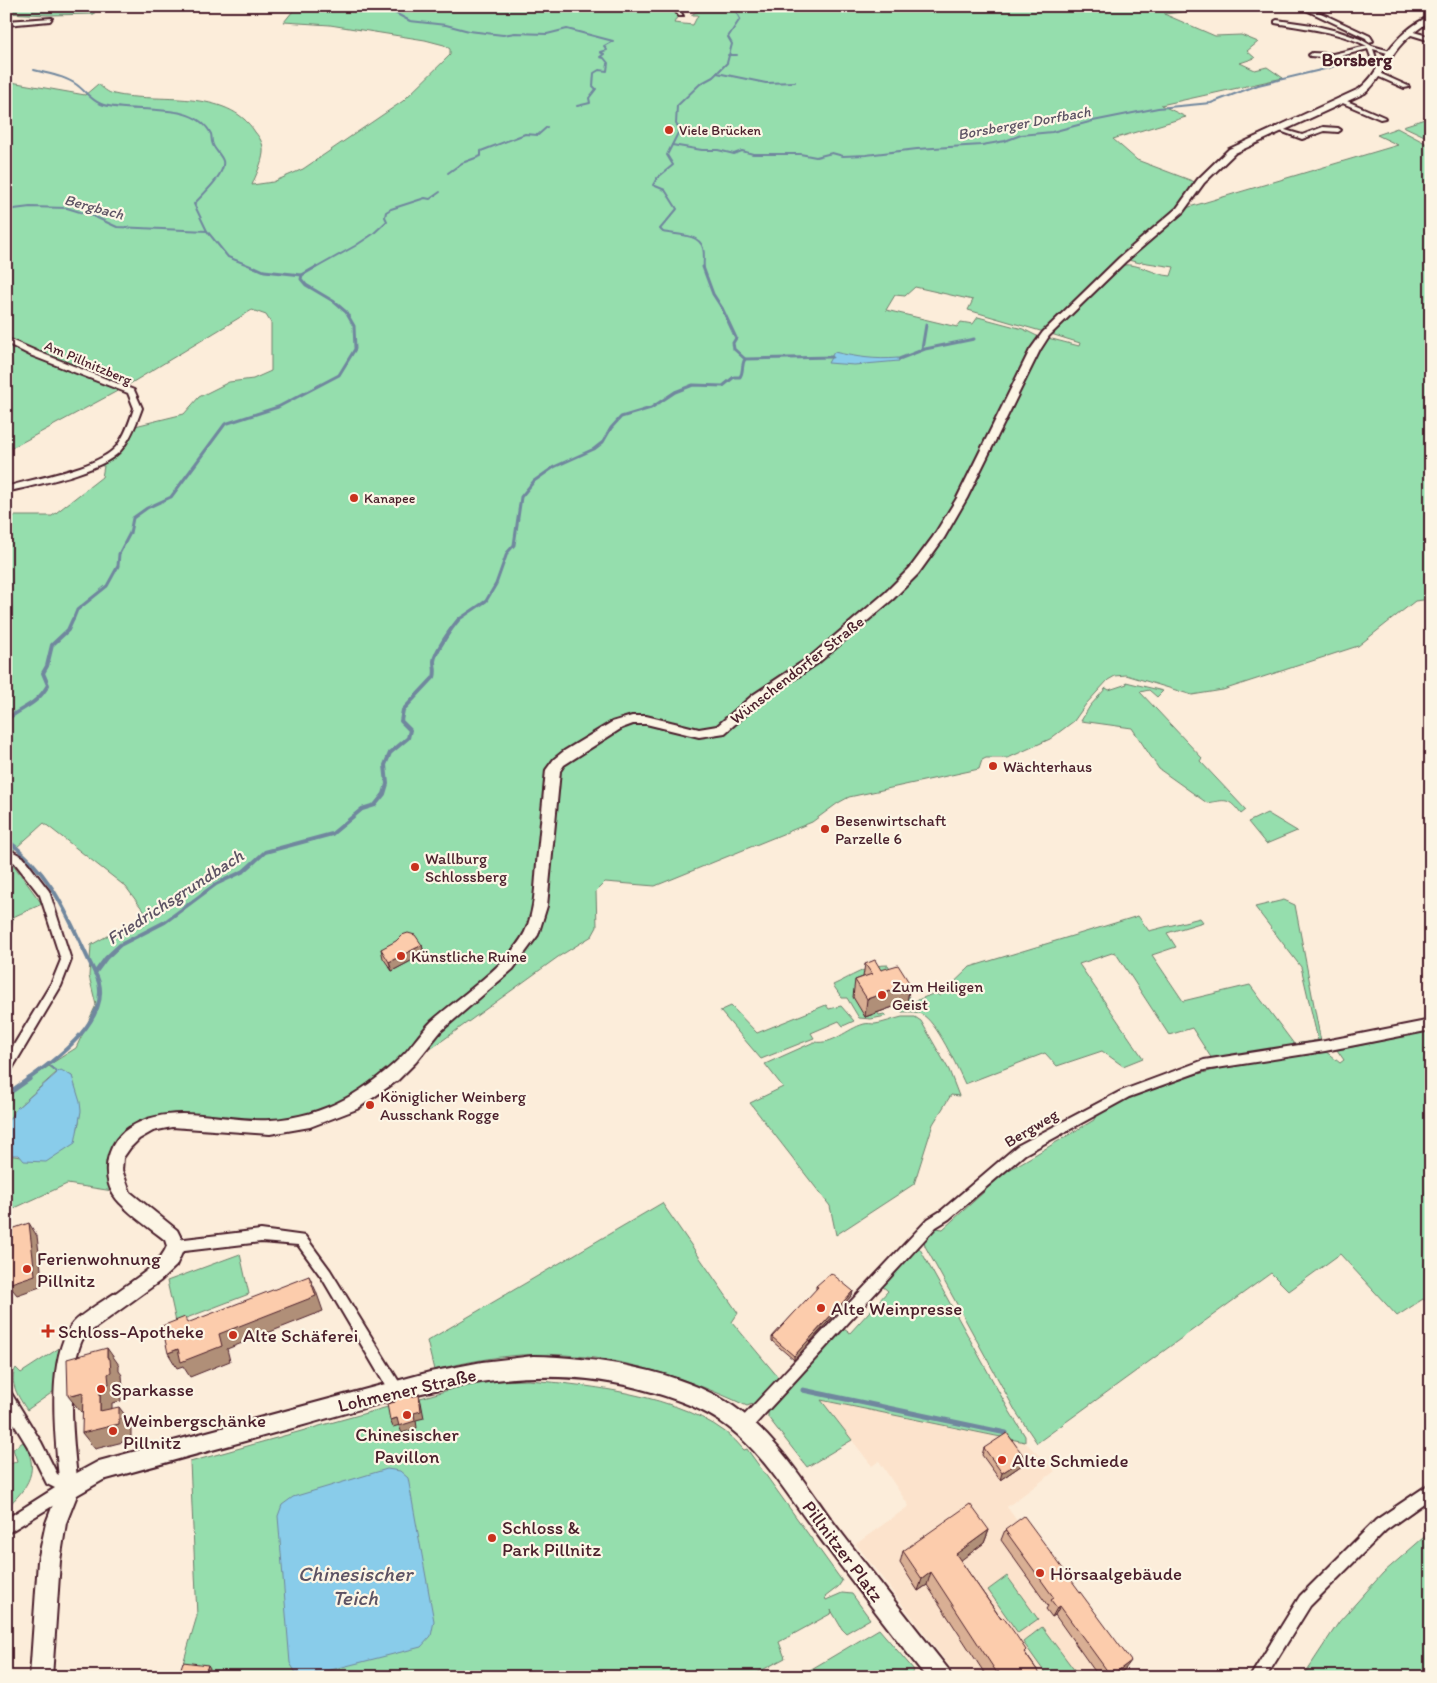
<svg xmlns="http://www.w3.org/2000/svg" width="1437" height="1683" font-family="Itim,sans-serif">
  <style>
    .built { fill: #fce3cc }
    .green { fill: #95dead; stroke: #707e6c }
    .water { fill: #89ccea; stroke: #70879e }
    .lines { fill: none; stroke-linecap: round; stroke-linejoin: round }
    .stream-far3 { stroke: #70879e; stroke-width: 2 }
    .stream-far2 { stroke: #70879e; stroke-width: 3 }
    .stream-far1 { stroke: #70879e; stroke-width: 4 }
    .stream { stroke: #70879e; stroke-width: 5 }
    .minor-casing { stroke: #4a1f2b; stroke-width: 4 }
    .tertiary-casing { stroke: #4a1f2b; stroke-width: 4 }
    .secondary-casing { stroke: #4a1f2b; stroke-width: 4 }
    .minor { fill: #fcf5e5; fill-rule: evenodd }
    .tertiary { fill: #fcf5e5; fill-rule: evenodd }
    .secondary { fill: #fcf5e5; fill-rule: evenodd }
    .wall { fill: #d9af94; stroke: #4a1f2b }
    .shaded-wall { fill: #b08f78; stroke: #4a1f2b }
    .building { fill: #fcccac; stroke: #4a1f2b }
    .poi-dot { fill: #c8321e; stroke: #fcf5e5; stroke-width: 2 }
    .labels { text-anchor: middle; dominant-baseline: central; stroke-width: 4.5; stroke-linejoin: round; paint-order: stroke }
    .far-poi-label { font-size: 14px; fill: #4a1f2b; stroke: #fcf5e5; text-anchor: start }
    .far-street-label { font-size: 14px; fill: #4a1f2b; stroke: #fcf5e5 }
    .far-water-label { font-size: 15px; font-style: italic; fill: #5d5364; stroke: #fcf5e5 }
    .street-label { font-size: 16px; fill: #4a1f2b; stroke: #fcf5e5 }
    .poi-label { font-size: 16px; fill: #4a1f2b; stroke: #fcf5e5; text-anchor: start }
    .far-district-label { font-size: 18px; font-weight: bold; fill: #4a1f2b; stroke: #fcf5e5 }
    .water-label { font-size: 18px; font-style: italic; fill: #5d5364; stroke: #fcf5e5 }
    .near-poi-label { font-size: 19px; fill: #4a1f2b; stroke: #fcf5e5; text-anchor: start }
    .near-street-label { font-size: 19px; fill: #4a1f2b; stroke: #fcf5e5 }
    .near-water-label { font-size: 21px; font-style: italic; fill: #5d5364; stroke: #fcf5e5 }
  </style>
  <rect width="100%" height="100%" fill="#fcedda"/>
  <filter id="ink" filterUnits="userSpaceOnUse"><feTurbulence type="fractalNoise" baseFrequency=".02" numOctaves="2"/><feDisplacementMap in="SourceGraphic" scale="10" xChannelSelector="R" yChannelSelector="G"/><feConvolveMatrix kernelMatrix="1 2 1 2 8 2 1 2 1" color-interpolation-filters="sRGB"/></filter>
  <g filter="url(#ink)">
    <polygon class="built" points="821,1400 1025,1442 1055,1471 1007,1507 1127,1671 1123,1677 958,1677 856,1544 909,1506 879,1461 872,1466"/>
    <g class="green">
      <polygon points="6,6 94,6 94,14 49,15 6,13"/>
      <path d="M297,6H670L678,15L674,23L693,25L698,15H691L706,6H1238L1164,14L1215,36L1241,35L1258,42L1247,51L1255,58L1240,63L1255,70L1267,67L1283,78L1161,105L1186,117L1113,139L1137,160L1195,182L1185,201L1044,332L968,310L973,300L915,287L905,296L895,295L886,310L957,327L961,322L973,324L978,317L1023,329L1039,337L1027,356L947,515L905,574L888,593L798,665L715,726L705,729L693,728L651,717L634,716L552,764L545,778L542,833L536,856L535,900L531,923L511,954L408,1053L365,1090L324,1111L270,1122L196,1114L174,1116L119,1140L106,1160L107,1172L113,1191L67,1184L6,1212V1155L22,1157L77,1131C84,1105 77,1100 72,1076L58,1072L49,1065L76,1048L96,1005L89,976L91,945L146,914L126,887L44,823L7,856L42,904L13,917L10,938L6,945V516H52L102,477L104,466L94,465L117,451L131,427L184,414L199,397L229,382L253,379L271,371V323L266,315L252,310L123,388L6,451V84L11,82L85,95L98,84C103,88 108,93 114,94C157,104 227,87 255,132C260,138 264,144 263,153C262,163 256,175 252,185L273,182L303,169L403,101L450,55V49L444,45L425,40L330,25L284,22Z"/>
      <polygon points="1431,117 1431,139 1403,126"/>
      <path d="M1397,128L1431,146V599L1415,601L1358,646L1223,690L1192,695L1126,675L1115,676L1108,680L1086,704L1074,721L1050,739L1008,758H986L982,760L979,769L849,797L838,803L812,822L655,886L605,882L596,891L597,927L592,936L558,957L432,1048L427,1047L442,1028L525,952L558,774L568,759L615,731L634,723L657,725L692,735H708L751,708L819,659L894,598L920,569L1038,351L1048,338L1079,346L1080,343L1051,334L1122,265C1140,263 1154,275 1171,276L1174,267L1141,262L1140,263L1128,260L1171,224L1186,208L1398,145L1377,135Z"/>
      <path d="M1126,682L1163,691L1157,697L1149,690L1140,692L1202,758L1200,761L1246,810L1241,814C1228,797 1226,800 1207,803L1159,769L1132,728L1081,721L1090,706L1106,688L1109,690L1127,684Z"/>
      <polygon points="1267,813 1297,831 1266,844 1248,822"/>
      <path d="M1284,900L1295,905L1321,1042L1212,1059L1192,1028L1169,1035L1115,952L1079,964L1143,1058L1123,1066L1102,1051L1057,1066L1045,1053L965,1084C958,1069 936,1020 921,1014C915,1011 908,1012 902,1012L898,1005L906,1002L865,1017L877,1012L879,1015L884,1014L886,1016L871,1019L859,1018L847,998H842L833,985C849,978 869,964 888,965L913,1002L935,993L940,996L970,967L1138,916L1149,931L1200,918L1203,922L1167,933L1176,947L1152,955L1183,1001L1250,985L1294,1044L1318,1040L1301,967L1255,907Z"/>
      <polygon points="826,1005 829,1009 841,1006 854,1021 843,1026 839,1021 811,1033 814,1038 761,1059 720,1011 731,1006 757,1033"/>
      <path d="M902,1017H915L921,1021L949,1070L959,1096L951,1095L933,1124L914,1184L836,1235L830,1206L750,1103L783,1087L765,1064L814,1042C834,1045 846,1029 864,1024C868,1023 871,1024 875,1024C884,1023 893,1019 902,1017Z"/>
      <polygon points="1431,1031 1431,1306 1423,1299 1397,1316 1340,1254 1289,1291 1271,1273 1037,1443 1016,1412 925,1246 924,1240 936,1228 943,1229 984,1192 981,1189 1006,1168 1009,1170 1094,1120 1095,1115 1101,1111 1166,1082 1239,1064 1325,1051 1340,1063 1344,1060 1337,1050"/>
      <polygon points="49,1066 57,1072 16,1109 6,1124 6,1095"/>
      <path d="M662,1203L738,1313L732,1322L778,1377C769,1389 761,1402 747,1406C677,1373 599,1350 521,1355C491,1357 463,1363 434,1370L427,1341Z"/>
      <polygon points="916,1247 920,1249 1010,1412 1025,1436 1025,1442 821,1400 852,1440 807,1467 771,1421 768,1417 768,1409 842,1328 850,1333 888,1291 881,1285"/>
      <polygon points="240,1254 249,1294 176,1322 167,1281"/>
      <path d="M67,1343L60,1387L27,1410C19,1398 8,1382 16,1368L21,1373Z"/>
      <path d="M528,1380C591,1385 702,1397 744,1450L747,1449L842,1581L838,1587L825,1597L826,1600L842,1593L852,1594L870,1619L846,1633L842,1629L831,1610L832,1613L779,1642L785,1658L749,1677H179L197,1616L190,1462L456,1388L497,1381Z"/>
      <path d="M23,1442C41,1469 28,1488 6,1508V1454L11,1464L17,1461L13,1449Z"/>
      <polygon points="1431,1531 1431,1677 1311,1677 1306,1672 1339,1622 1383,1573"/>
      <polygon points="1007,1576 1038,1619 1018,1633 988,1590"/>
      <polygon points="1042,1627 1078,1675 1075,1677 1048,1677 1023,1642"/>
      <polygon points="879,1629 914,1670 909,1677 798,1677"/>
    </g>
    <g class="water">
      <path d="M834,352C856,357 876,360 898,358L899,359V361L854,365L828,363Z"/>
      <polygon points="49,1065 58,1072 61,1070 72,1076 80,1102 81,1111 75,1143 46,1162 24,1161 19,1155 6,1155 6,1124 16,1109 57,1073"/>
      <polygon points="387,1469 400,1471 408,1478 434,1621 431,1636 421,1647 307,1676 296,1673 290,1663 278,1516 282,1505 293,1497"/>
    </g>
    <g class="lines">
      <g class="stream-far3">
        <polyline points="401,6 394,10 395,13 410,21 446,25 469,31 503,35 515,33 547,34 567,29 613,41 604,46 607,50 600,52 604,54 600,57 604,58 608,63 607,71 599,70 594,73 593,86 596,89 589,98 590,103 577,106"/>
        <polyline points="728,55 737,55"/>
        <path d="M34,70C49,74 65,76 77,85C85,91 91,100 101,104C130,115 194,99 211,134C212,137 211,141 213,145C215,150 221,155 223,161C226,174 202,195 194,204L207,231L228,257L258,269"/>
        <polyline points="717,73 766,83 795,82"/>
        <polyline points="672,145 702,150 718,150 734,154 742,151 753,154 800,154 816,157 832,153 843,156 866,155 917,149 982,145 1005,141 1021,135 1052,132 1093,121 1158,108 1211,103 1258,85 1329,68 1344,62"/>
        <polyline points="448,173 462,163 481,156 481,151 525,134 538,135 547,127"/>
        <polyline points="6,210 30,207 67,208 93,216 117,227 207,231"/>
        <polyline points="314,269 355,246 373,234 387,221 385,217 386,212 391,209 425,198 430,199 440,192"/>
        <path d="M704,269C703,262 705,255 703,248C699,233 675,235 663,232L660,229L677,209L665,190L653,185L657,178L673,165L667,155L680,129L676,124L677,106L700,84L713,77L727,63L732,44L728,37L740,19L733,6"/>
      </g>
      <g class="stream-far2">
        <polyline points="255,267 264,271 302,275"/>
        <polyline points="922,349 926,325"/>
        <polyline points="745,359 832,357"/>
        <polyline points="899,359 925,349 974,339"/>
        <polyline points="73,620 77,610 107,586 118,566 119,554 130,533 133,518 147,508 171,497 225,424 278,407 339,375 355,349 354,326 346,312 333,301 306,285 301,279 302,275 316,267"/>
        <path d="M458,620L486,601L496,584L507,553L514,545L521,497L534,481L554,467L594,449L603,442L611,428L621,417L651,408L675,392L693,385L723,386L734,377H740C744,371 741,365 745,359L734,349L733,343L736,338L722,308L713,294L703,267"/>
      </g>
      <g class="stream-far1">
        <path d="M6,720C22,707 37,705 48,685L43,673L47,666L52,645L68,630L73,619"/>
        <path d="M6,839C56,877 68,919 95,973"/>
        <path d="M27,1080C57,1059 118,1014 95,973L106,958L120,945L165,922L216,884L244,871L265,852L332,834L362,809L375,805L384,794L387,784L385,765L390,753L408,738L410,730L401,721L403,710L434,677C436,671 434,667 434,661C435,651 453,626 459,619"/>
      </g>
      <g class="stream">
        <polyline points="6,1095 29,1079"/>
        <polyline points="803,1390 1006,1433"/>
      </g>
      <defs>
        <g id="minor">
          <polygon points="672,6 677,6 683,16 679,16"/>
          <polygon points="1306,8 1310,8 1370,36 1373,41 1368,42 1366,38 1306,10"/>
          <polygon points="52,18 50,21 6,25 6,21"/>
          <path d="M1277,20L1312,25L1337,31L1360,39L1372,46L1394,52L1391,54L1373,49L1376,58L1387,65L1384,67L1372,60L1368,49L1333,58L1310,56L1309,55L1312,53L1333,54L1367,46C1338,31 1307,29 1275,23V21Z"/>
          <polygon points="1410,31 1431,37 1431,41 1408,34 1407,33"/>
          <polygon points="1379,73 1408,86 1409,87 1404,88 1377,76 1376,75"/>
          <polygon points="1340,98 1384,117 1385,118 1380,119 1338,101 1337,100"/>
          <polygon points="1275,127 1302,135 1323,127 1338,128 1341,130 1338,132 1324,131 1302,139 1275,129"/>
          <path d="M6,338L36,351L134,390L142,408C137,422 131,438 121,450C103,472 35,485 6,492V487C35,478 96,469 116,447C125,436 130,421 134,408L128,393L30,355L6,343Z"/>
          <polygon points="6,848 23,857 49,891 71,960 61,986 10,1072 6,1074 6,1058 52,982 61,960 40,895 15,863 6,857"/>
          <polygon points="1431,1020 1431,1030 1325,1051 1204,1070 1129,1097 1025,1154 949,1219 936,1227 749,1431 744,1433 739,1431 737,1426 739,1421 928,1219 941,1211 1017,1146 1121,1091 1204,1060 1325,1041"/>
          <polygon points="261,1230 305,1236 330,1270 401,1385 403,1390 401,1395 396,1396 391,1395 322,1278 298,1245 261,1242 176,1252 172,1250 170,1246 172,1242 176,1240"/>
          <polygon points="6,1392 11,1393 41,1442 57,1474 74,1483 76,1488 74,1493 6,1534 6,1519 55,1488 47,1484 31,1452 6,1411"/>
          <polygon points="1431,1483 1431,1498 1386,1530 1310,1606 1266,1677 1250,1677 1300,1596 1376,1520"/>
        </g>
        <path id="tertiary" d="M1431,16V21C1415,30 1400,43 1391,58C1382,71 1377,83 1365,93L1235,153L1204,183L1183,212L1125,262L1049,336L1040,350L967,498L944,538L918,574L893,599L818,663L761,701L725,733L699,737L646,724H633L622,728L564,765L560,771L547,906L538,935L513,969L441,1031L416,1062L398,1080L357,1109L310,1127L270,1134L172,1127L153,1131L139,1139L130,1148L123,1158L122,1170L130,1192L177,1230L185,1246L176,1266L160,1281L84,1336C64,1374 74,1446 78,1488L76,1495L69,1497L62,1495L60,1488C56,1445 45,1363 71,1326C77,1316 106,1299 117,1292C134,1279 159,1266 167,1246L165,1240C150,1228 133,1217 120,1203C99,1182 104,1144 129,1128C172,1100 223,1123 270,1120C295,1119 323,1111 345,1099C366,1088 391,1068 407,1051C415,1041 423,1030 432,1021C459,997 509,964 525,932C535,911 535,886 537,863C540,832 543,801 546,770L554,759L564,751L612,722L632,716H646L699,729L717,726L753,695L810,657L885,593L910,568L933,537L957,498L1030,350L1043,332L1119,258L1177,208L1198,179L1229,149L1359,89C1371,80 1376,70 1383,58C1394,41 1412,23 1431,16Z"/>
        <path id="secondary" d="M533,1356C596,1357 680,1370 733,1406C776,1435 805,1484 836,1526C873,1574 910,1621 948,1669L951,1677H926C888,1628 850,1579 814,1530C790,1498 768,1462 738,1435C714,1413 683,1401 652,1392C529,1355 418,1393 300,1426C234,1444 168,1462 103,1480L77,1495L66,1523L60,1561L52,1677H30L38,1561L46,1523L62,1481L99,1461L430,1372L482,1362Z"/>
      </defs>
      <use href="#minor" class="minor-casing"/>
      <use href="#tertiary" class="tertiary-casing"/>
      <use href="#secondary" class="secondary-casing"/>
      <use href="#minor" class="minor"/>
      <use href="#tertiary" class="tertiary"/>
      <use href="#secondary" class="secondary"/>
    </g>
    <g class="wall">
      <polygon points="422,945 424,954 392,971 383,958 381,949"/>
      <polygon points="865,964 881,970 910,984 907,1002 865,1017 853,997 855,980 863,977"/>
      <polygon points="816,1286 853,1291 852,1295 794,1360 772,1341 772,1337 816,1290"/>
      <polygon points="984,1448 1025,1458 1022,1465 1000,1480 982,1455"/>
      <polygon points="989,1530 984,1543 960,1560 1042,1677 987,1677 927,1585 918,1591 900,1563 903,1551"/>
      <polygon points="1005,1530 1125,1669 1115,1677 1099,1677 1055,1615 1052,1617 1046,1609 1048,1606 1001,1540"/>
    </g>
    <g class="shaded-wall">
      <polygon points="422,945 424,954 392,971 389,962"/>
      <polygon points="910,984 907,1002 865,1017 867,999"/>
      <polygon points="29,1223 37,1236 43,1286 17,1295 8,1284"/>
      <polygon points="309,1276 316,1291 323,1311 227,1349 230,1361 190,1377 183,1366 177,1368 168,1353 219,1334"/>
      <polygon points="853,1291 852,1295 794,1360 794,1356"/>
      <polygon points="107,1348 119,1365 119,1371 122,1375 123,1388 120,1390 121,1401 112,1403 112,1426 119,1407 131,1423 131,1440 95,1449 82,1433 100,1411 100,1387 107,1357"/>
      <polygon points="83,1392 95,1408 81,1412 68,1396"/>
      <polygon points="419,1395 421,1402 424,1418 416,1420 417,1428 402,1433 399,1426 414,1413"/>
      <polygon points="397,1418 400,1425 393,1427 390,1420"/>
      <polygon points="1025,1458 1022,1465 1000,1480 1002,1473"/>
      <polygon points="989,1530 984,1543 952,1567 956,1554"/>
      <polygon points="931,1572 927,1585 918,1591 922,1579"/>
      <polygon points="1060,1606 1055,1615 1052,1617 1057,1608"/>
      <polygon points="1131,1661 1125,1669 1115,1677 1110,1677"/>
      <polygon points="208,1665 210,1668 208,1677 204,1677"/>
    </g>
    <g class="building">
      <polygon points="408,933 415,935 422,945 389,962 381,949 396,941 402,935"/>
      <polygon points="875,960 881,970 898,965 910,984 867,999 855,980 872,974 865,964"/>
      <polygon points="29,1223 35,1275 8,1284 6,1272 6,1231"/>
      <polygon points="831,1273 853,1291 794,1356 772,1337 818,1287 816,1286"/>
      <polygon points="309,1276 316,1296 219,1334 222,1346 181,1362 178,1349 168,1353 162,1326 185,1317 187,1323"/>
      <polygon points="107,1348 107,1357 110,1359 111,1372 108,1374 109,1384 100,1387 100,1411 119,1407 119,1424 82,1433 83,1392 68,1396 67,1359"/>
      <polygon points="410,1391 411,1397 419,1395 421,1411 414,1413 415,1421 399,1426 397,1418 390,1420 387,1404 395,1402 394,1396"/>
      <polygon points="1007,1433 1025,1458 1002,1473 984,1448"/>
      <polygon points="970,1504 989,1530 956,1554 1001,1619 1003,1617 1016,1635 1026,1650 1024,1652 1042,1677 1002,1677 998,1671 997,1673 931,1572 922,1579 903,1551"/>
      <polygon points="1024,1516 1131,1661 1111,1676 1060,1606 1057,1608 1051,1600 1054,1598 1005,1530"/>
      <polygon points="183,1662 208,1665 204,1677 178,1677"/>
    </g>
  </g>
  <g class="poi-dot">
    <circle cx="669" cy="130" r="5"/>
    <circle cx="354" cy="498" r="5"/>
    <circle cx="993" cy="766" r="5"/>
    <circle cx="825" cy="829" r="5"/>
    <circle cx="415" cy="867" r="5"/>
    <circle cx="401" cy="956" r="5"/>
    <circle cx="882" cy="995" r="5"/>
    <circle cx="370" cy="1105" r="5"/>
    <circle cx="27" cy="1269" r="5"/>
    <circle cx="821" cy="1308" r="5"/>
    <path d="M45.5 1323.5h5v5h5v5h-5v5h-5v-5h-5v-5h5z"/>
    <circle cx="233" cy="1335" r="5"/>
    <circle cx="101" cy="1389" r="5"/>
    <circle cx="407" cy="1415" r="5"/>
    <circle cx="113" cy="1431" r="5"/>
    <circle cx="1002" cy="1460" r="5"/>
    <circle cx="492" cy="1538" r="5"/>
    <circle cx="1040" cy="1573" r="5"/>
  </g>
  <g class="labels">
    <g class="far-poi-label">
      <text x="679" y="130">Viele Brücken</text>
      <text x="364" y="498">Kanapee</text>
    </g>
    <g class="far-street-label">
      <text transform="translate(88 363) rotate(23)">Am Pillnitzberg</text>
    </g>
    <g class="far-water-label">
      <text transform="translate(1024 123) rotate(-10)">Borsberger Dorfbach</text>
      <text transform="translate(94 207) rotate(15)">Bergbach</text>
    </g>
    <g class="street-label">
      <text transform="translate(797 670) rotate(-38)">Wünschendorfer Straße</text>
      <text transform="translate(1031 1128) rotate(-31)">Bergweg</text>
    </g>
    <g class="poi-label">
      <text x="1003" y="766">Wächterhaus</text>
      <text x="835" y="820">Besenwirtschaft<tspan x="835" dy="18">Parzelle 6</tspan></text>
      <text x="425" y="858">Wallburg<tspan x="425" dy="18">Schlossberg</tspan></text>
      <text x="411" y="956">Künstliche Ruine</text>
      <text x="892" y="986">Zum Heiligen<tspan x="892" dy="18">Geist</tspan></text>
      <text x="380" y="1096">Königlicher Weinberg<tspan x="380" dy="18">Ausschank Rogge</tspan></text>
    </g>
    <g class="far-district-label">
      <text x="1357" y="60">Borsberg</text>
    </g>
    <g class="water-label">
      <text transform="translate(175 897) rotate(-33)">Friedrichsgrundbach</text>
    </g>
    <g class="near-poi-label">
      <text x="37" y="1258">Ferienwohnung<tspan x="37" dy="22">Pillnitz</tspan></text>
      <text x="831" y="1308">Alte Weinpresse</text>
      <text x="58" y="1331">Schloss-Apotheke</text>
      <text x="243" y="1335">Alte Schäferei</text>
      <text x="111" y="1389">Sparkasse</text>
      <text x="123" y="1420">Weinbergschänke<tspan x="123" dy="22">Pillnitz</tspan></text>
      <text x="407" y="1434" text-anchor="middle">Chinesischer<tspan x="407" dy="22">Pavillon</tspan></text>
      <text x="1012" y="1460">Alte Schmiede</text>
      <text x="502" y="1527">Schloss &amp;<tspan x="502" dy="22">Park Pillnitz</tspan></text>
      <text x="1050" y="1573">Hörsaalgebäude</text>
    </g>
    <g class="near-street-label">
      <text transform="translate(407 1390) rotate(-13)">Lohmener Straße</text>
      <text transform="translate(843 1551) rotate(53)">Pillnitzer Platz</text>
    </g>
    <g class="near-water-label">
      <text x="355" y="1573">Chinesischer<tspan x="355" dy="24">Teich</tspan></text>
    </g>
  </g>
  <rect width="1437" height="1683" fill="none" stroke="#fcf5e5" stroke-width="25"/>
  <rect x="12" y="12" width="1412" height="1658" fill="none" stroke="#4a1f2b" stroke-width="2" filter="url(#ink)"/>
</svg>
